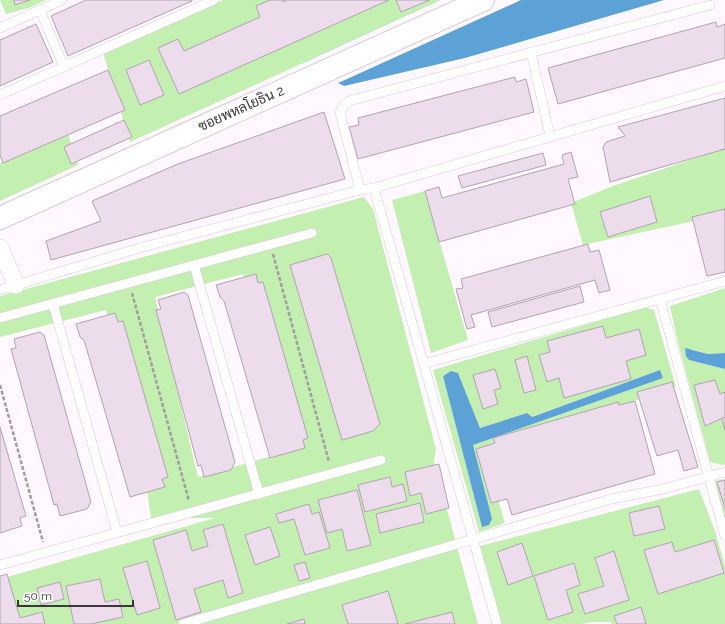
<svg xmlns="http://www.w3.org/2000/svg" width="725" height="624" font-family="Raleway,Sarabun,sans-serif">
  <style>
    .green { fill: #c3efb1; fill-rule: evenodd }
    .water { fill: #5da2d6 }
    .pier { fill: #fff9ff }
    .building { fill: #ecdcec; stroke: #b2a3b2 }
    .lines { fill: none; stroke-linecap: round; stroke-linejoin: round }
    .service-casing { stroke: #dacada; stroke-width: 10 }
    .minor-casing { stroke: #dacada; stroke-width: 18 }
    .tertiary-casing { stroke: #dacada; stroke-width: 24 }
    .path { stroke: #a39da3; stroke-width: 2.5; stroke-dasharray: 4 2; stroke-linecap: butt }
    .service { stroke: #fff; stroke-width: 9 }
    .minor { stroke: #fff; stroke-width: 17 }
    .tertiary { stroke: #fff; stroke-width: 22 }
    .labels { text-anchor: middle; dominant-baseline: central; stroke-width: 3.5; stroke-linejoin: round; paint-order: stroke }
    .street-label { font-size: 14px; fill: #3d373d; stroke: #fff }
  </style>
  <rect width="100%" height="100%" fill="#fff9ff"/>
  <g class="green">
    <polygon points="0,0 46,0 29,8 6,14"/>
    <polygon points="223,0 441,0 130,142 103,53"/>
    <polygon points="67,130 78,165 0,201 0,163"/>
    <polygon points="725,148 725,217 722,215 583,245 571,203 613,186"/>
    <polygon points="425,191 468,340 431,353 392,200"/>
    <path d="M364,197L373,209L436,449L434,461L478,624H0V579L215,518H151L147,491L106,310L0,337V296ZM243,274L289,451L198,477L155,297Z"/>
    <polygon points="725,288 725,353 708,354 691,349 689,360 725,369 725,464 723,465 710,462 678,343 670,306"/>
    <path d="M645,307L654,310L676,387L484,451L505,523L479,532L433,370ZM660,370L663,378L472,445L482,527L443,375L458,373L480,428L527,413L531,417Z"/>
    <polygon points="725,479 725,521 714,481"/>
    <polygon points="699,489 715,531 725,565 725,624 612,624 611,622 590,622 582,624 502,624 480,546"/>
  </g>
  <g class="water">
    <polygon points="440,0 664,0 465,58 344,86 301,64"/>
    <polygon points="685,348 708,354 725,353 725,369 689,360 686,356"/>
    <polygon points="660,370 663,378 473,445 492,519 489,525 482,527 443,376 451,371 458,373 480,428 527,413 532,417"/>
  </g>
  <polygon class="pier" points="440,0 521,0 336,84 299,65"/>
  <g class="building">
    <polygon points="14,0 30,0 15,5"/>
    <polygon points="86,0 192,0 192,1 68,56 51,16"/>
    <polygon points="270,0 283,0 283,2 287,0 389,0 179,94 158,48 178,39 184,51 260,17 256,6"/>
    <polygon points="396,0 430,0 401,12"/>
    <polygon points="716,22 717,27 725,24 725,58 558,104 548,68"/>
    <polygon points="36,24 53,62 0,86 0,40"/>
    <polygon points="149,60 164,95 140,105 126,70"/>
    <polygon points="108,70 125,110 3,163 0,155 0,116"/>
    <polygon points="515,77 516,82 526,79 534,112 358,159 349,127 359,125 358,118"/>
    <polygon points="725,98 725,149 610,182 603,147 606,142 625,136 618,127"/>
    <polygon points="324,112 345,179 51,260 46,241 101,221 92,201 178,164"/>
    <polygon points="124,120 132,137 71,164 64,147"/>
    <polygon points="571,152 578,177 568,179 575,204 439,242 425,191 439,187 442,198 564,164 562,155"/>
    <polygon points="543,153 546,165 462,188 458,176"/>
    <polygon points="650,196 657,222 608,237 600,212"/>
    <polygon points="725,209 725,272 707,276 692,217"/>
    <polygon points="588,244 590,252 599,250 610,290 599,293 595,280 471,315 475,327 467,329 456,289 463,288 461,279"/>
    <polygon points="327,254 331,258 380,424 373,431 342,440 290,265"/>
    <polygon points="256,274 258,283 263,282 308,438 303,440 305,448 270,458 224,301 220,297 216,285"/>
    <polygon points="580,286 584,302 492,327 488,312"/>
    <polygon points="184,292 188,295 235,462 231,470 204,477 201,465 198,466 156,310 161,309 158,300"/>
    <polygon points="115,313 118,322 123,321 168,477 162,479 165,487 130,497 84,340 80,337 76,324"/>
    <polygon points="603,326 606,338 639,329 646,355 626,361 631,379 564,398 559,378 547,382 539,355 550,352 547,341"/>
    <polygon points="40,332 44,335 91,502 87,509 60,516 57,504 54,505 11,349 16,348 14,339"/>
    <polygon points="527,356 536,390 524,393 515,360"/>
    <polygon points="495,369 501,388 494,390 498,404 483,409 473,375"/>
    <polygon points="715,380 720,394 725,392 725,417 705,426 694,385"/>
    <polygon points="672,382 698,467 684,471 678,450 657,456 637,392"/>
    <polygon points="635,401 655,474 512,515 507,499 491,503 476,449 495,443 493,438 618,402 619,405"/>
    <polygon points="725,417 725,431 722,418"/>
    <polygon points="0,427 26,516 20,518 22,526 0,533"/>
    <polygon points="439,464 449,508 426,514 421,493 410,496 405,472"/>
    <polygon points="390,477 392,487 403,484 407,501 365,512 358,485"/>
    <polygon points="725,480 725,508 717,482"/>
    <polygon points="357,490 371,545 347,551 342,529 327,533 318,500"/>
    <polygon points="420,503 424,522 380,533 376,514"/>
    <polygon points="309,504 312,514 319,512 330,548 305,555 294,519 279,523 276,514"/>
    <polygon points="659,506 665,529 634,536 629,513"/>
    <polygon points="223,524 243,593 228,598 223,580 194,589 201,612 176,620 153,540 186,530 192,551 208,546 203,530"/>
    <polygon points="270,527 280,556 255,565 245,535"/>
    <polygon points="714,540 724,573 658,594 644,550 672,542 675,552"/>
    <polygon points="522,543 533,576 508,585 497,552"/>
    <polygon points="614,551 629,600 585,614 578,594 604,586 595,558"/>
    <polygon points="147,561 160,608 137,615 123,568"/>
    <polygon points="305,562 310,578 299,581 294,565"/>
    <polygon points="574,563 580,585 566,590 573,612 548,620 534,576"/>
    <polygon points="7,574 20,618 42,612 45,624 0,624 0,576"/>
    <polygon points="100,579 105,602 119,599 123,617 91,624 74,624 66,586"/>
    <polygon points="60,582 64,599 41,605 37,588"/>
    <polygon points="388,591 398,624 348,624 342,605"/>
    <polygon points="641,607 646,624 617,624 614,616"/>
    <polygon points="452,612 455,624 405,624"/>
    <polygon points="304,619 305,624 287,624"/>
  </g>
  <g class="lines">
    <defs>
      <g id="service">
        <polyline points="40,10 64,67"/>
        <polyline points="0,28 62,0"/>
        <polyline points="531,52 550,136"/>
        <polyline points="0,95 214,0"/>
        <polyline points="374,188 497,624"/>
        <polyline points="360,190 340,113 343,106 349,101 710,5"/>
        <polyline points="194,265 259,494"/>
        <polyline points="0,290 143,247 360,190 374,188 725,86"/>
        <polyline points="660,299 725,536"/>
        <polyline points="53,304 117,532"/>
        <polyline points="0,318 312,233"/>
        <polyline points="423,364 725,281"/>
        <polyline points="0,565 381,460"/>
        <polyline points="183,624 611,499 663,489 725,472"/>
      </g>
      <polyline id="minor" points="0,248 16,285"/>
      <polyline id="tertiary" points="0,218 483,0"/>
    </defs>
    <use href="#service" class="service-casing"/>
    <use href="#minor" class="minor-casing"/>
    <use href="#tertiary" class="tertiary-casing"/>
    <g class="path">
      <polyline points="273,254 329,462"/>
      <polyline points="132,293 189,501"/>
      <polyline points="0,385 43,542"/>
    </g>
    <use href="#service" class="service"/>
    <use href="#minor" class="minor"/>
    <use href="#tertiary" class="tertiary"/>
  </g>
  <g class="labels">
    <g class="street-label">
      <text transform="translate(241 108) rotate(-24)">ซอยพหลโยธิน 2</text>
    </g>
  </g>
  <path d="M18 600v6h115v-6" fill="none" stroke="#3d373d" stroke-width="2"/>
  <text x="24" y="600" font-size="12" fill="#3d373d" stroke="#ffffff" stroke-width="3" paint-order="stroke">50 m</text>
</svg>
